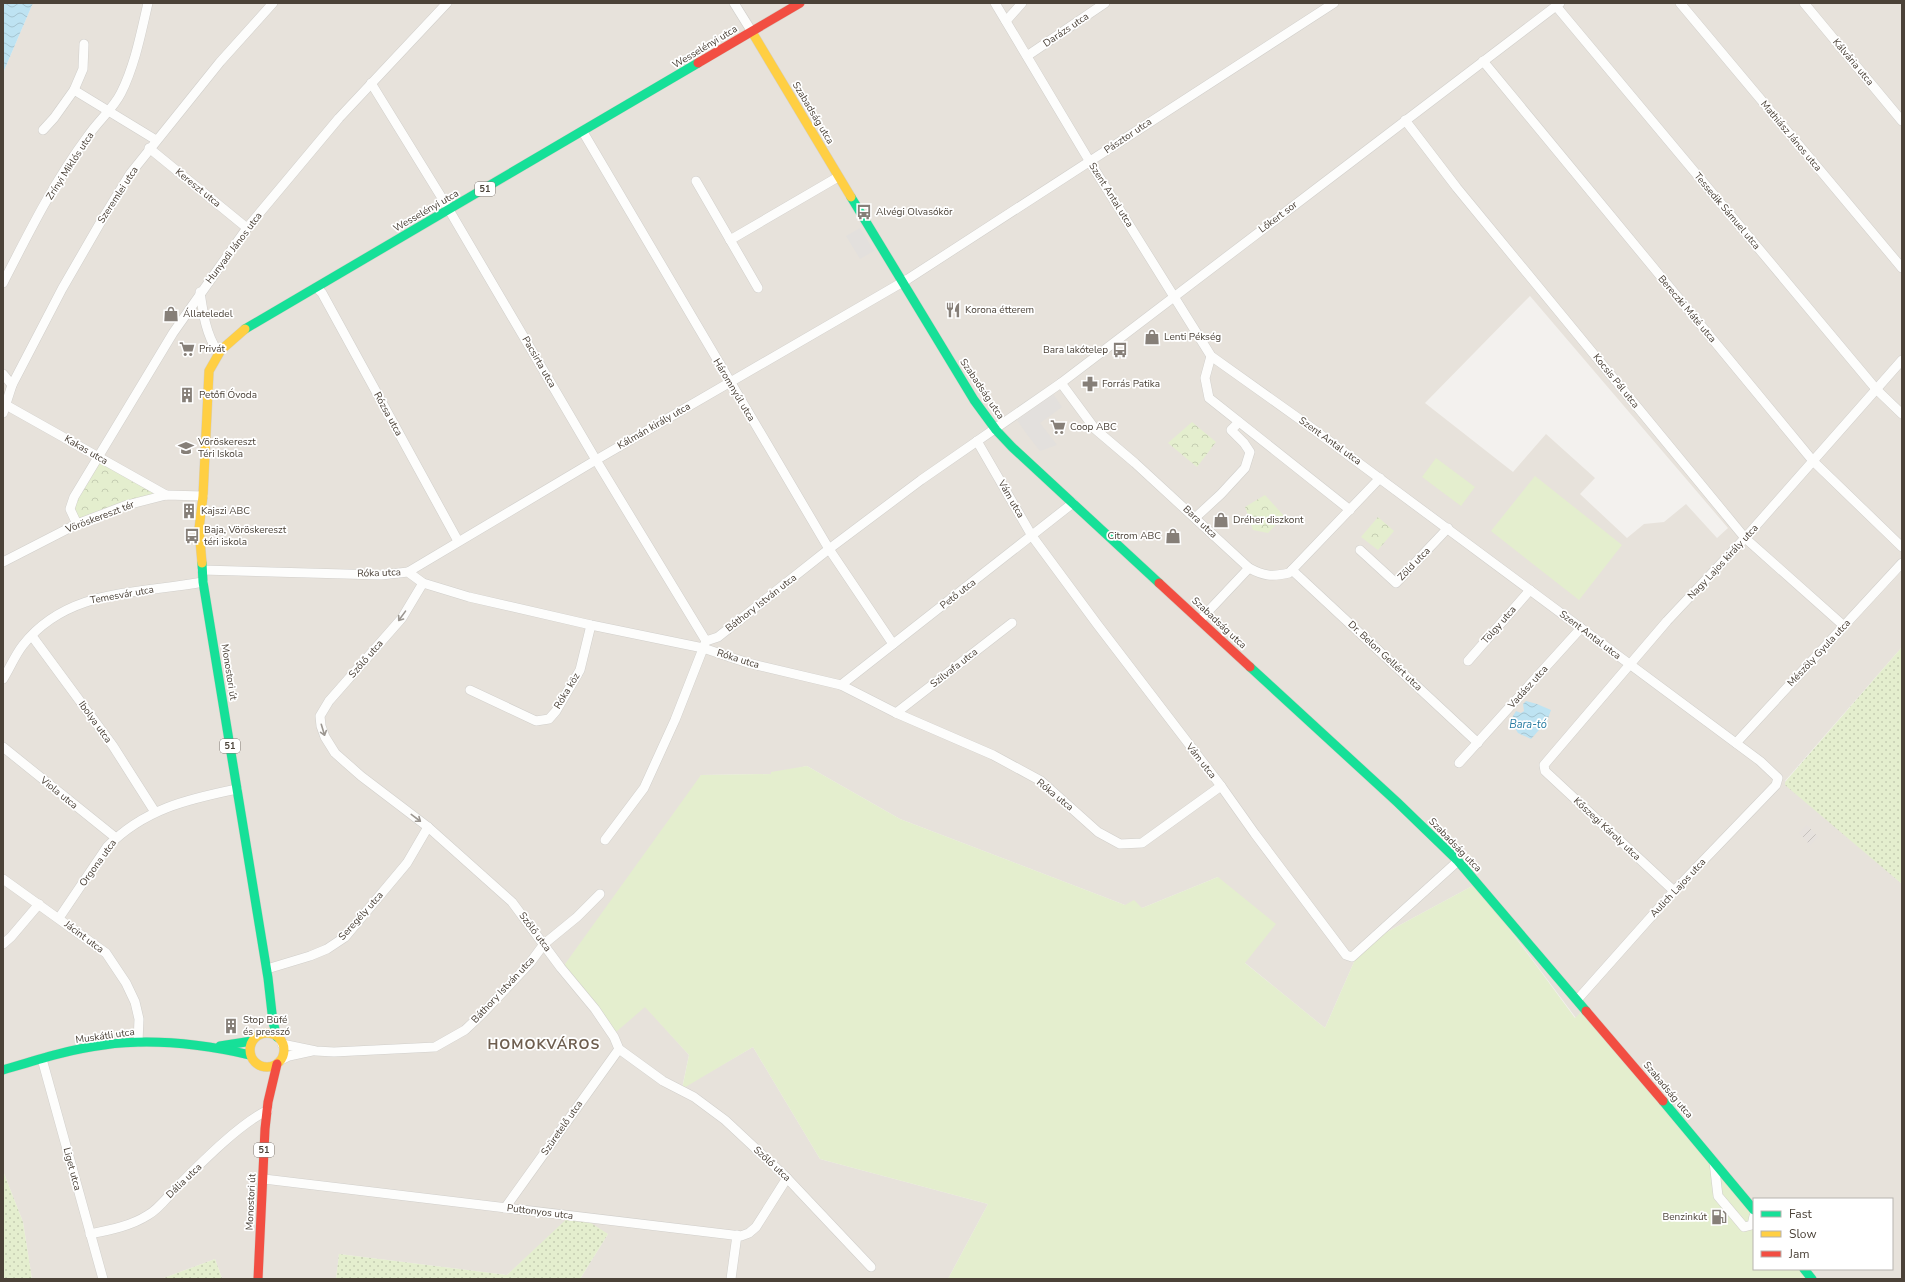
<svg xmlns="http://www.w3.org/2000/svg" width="1905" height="1282" font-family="'Nunito Sans',sans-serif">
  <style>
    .residential { fill: #e7e2db; fill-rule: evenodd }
    .industrial { fill: url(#industrial-furrows) }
    .grass { fill: #e4eece }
    .park { fill: url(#park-crowns) }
    .garden { fill: url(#garden-dots) }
    .parking { fill: #e3e0dd }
    .water { fill: url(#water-waves) }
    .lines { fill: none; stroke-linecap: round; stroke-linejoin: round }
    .street-casing { stroke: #d1cfcb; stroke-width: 10 }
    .fast-casing { stroke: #d4cfc6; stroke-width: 10 }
    .slow-casing { stroke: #d4cfc6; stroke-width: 10 }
    .jam-casing { stroke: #d4cfc6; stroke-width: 10 }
    .street { stroke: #fdfdfc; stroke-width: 9 }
    .fast { stroke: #16e098; stroke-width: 9 }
    .slow { stroke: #ffcf43; stroke-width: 9 }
    .jam { stroke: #f24e42; stroke-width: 9 }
    .oneway { stroke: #9b9690 }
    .labels { text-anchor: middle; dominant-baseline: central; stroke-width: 3.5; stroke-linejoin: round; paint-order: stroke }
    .shield { fill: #fff; stroke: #817b74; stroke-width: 1 }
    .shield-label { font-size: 9px; font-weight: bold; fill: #4b4238 }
    .street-label { font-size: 10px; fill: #4b4238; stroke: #fff }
    .poi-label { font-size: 10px; fill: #4b4238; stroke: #fff; text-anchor: start }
    .water-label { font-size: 11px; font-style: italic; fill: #287ca2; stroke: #fff }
    .district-label { font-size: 14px; font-weight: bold; letter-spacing: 1px; fill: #6e5e4f; stroke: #fff }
  </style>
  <defs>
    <pattern id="industrial-furrows" width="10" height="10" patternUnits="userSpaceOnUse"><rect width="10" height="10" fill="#e6e1dd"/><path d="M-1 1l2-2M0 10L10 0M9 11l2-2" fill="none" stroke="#c7c2be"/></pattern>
    <pattern id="park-crowns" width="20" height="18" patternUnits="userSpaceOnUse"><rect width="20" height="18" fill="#e4eece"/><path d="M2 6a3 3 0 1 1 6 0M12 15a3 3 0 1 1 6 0" fill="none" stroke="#c5cdb2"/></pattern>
    <pattern id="garden-dots" width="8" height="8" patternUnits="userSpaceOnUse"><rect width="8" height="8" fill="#e4eece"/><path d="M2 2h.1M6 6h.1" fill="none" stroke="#c5cdb2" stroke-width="1.8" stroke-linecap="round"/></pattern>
    <pattern id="water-waves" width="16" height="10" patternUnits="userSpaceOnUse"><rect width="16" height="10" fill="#bee3f2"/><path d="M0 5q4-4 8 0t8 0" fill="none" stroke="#a5c4d0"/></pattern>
  </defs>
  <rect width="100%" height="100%" fill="#f3f1ee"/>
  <path class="residential" d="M33,3H1902V647L1785,781L1902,884V1279H1810L1801,1269H1892V1199H1754V1214L1581,1012L1576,1018L1476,884L1361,946L1325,1028L1244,962L1218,877L1142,908L1125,905L900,819L807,766L771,774L701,775L645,1006L689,1055L682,1088L753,1047L820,1159L988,1204L948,1279H580L608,1234L571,1217L507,1275L339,1254L336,1279H226L222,1278L215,1259L161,1279H32L23,1222L3,1171V73ZM1530,296L1728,528L1717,538L1686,504L1664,522L1644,524L1627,538L1580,494L1595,478L1546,434L1513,472L1425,403Z"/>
  <polygon class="industrial" points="1807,825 1818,837 1810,845 1799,833"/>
  <g class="grass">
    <polygon points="1436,458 1475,487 1461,506 1422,477"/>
    <polygon points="1535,476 1622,545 1579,600 1491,531"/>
    <polygon points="807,766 900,819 1125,905 1134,900 1142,908 1218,877 1276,924 1245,963 1325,1028 1361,946 1476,884 1575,1018 1581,1012 1754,1215 1754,1269 1800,1269 1808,1279 948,1279 988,1204 820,1159 753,1047 682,1089 689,1055 645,1007 616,1032 560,971 701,775 771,774 771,772"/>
  </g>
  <g class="park">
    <polygon points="1192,422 1216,442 1197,467 1168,443"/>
    <polygon points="100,462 158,494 77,524 70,509"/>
    <polygon points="1265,495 1284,516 1268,533 1253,530 1245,507"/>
    <polygon points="1378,517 1394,531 1378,550 1361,537"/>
  </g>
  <g class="garden">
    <polygon points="1902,647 1902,884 1785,785 1785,782"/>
    <polygon points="3,1171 23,1222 32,1279 3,1279"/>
    <polygon points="574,1212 608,1234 580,1279 336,1279 339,1254 507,1275"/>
    <polygon points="215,1259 222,1278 226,1279 161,1279"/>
  </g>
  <g class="parking">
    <polygon points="860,228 874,251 860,259 846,236"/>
    <polygon points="1053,394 1062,407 1040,423 1057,445 1040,451 1026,433 1017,420"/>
  </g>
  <g class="water">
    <polygon points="3,3 33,3 3,73"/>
    <polygon points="1526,701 1537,704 1551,710 1547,721 1531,739 1518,733 1511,722 1513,716 1516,711 1521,713 1524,711 1523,704"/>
  </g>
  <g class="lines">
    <defs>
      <g id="street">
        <polyline points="734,3 752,32"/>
        <polyline points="995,3 1090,162 1211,356 1305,423 1760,761 1778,778 1776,785 1674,891 1577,1000"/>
        <polyline points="1680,3 1902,268"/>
        <polyline points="1804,3 1902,121"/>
        <polyline points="1556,6 1876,389 1902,414"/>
        <polyline points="1006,21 1022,3"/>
        <polyline points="1027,56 1105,3"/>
        <polyline points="1483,61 1813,461 1902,547"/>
        <polyline points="371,83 445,203 596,460 706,641"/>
        <polyline points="74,90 156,140"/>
        <polyline points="1405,120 1457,188 1745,538 1844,626"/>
        <polyline points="43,130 54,118 74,90 83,69 84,44"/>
        <polyline points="583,132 829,549 893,644"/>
        <polyline points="149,148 247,228"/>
        <polyline points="696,181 758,288"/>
        <polyline points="730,240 838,177"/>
        <path d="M3,283C28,234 55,180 88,136C98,121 113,109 121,93C135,65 141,33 148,3"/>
        <polyline points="317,288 322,293 458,541"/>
        <path d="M200,292C203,313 206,335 218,352"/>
        <polyline points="1211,356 1205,378 1209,398 1350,510"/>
        <polyline points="3,374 12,385"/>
        <path d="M1061,383L1095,429L1135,463L1249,568C1264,576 1272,577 1289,573L1380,478"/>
        <polyline points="6,405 166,495"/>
        <polyline points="3,413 12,385 62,289 103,218 130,174 220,62 273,3"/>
        <polyline points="977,441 1032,536 1097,624 1221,786 1255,834 1346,955 1352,957 1458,861"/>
        <polyline points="1195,518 1221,494 1245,468 1250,452 1244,443 1231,430 1239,422"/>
        <polyline points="77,524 70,509 74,497 173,333 247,228 339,118 447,3"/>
        <polyline points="1360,550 1396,583 1448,528"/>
        <polyline points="3,562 77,524 127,505 166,495 203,496"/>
        <polyline points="202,570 381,575 408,572 423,583 469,597 591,625 703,648 748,663 841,685 896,713 993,755 1041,781 1098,832 1120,844 1142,843 1221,786"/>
        <polyline points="1292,570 1478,743"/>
        <polyline points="408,572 596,460 908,279 1334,3"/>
        <polyline points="423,583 402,618 329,701 320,716 321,726 325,737 335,753 361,776 428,827 512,902 561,968 595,1009 614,1037 619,1049 663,1081 694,1097 725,1120 785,1176 871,1267"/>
        <polyline points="1200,620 1249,568"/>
        <polyline points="32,636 113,746 155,812"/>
        <polyline points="1468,661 1530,590"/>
        <path d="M3,679C10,668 15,655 23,645C68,588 138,594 203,582"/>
        <polyline points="841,685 1073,503"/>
        <polyline points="470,690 536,721 549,719 556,711 580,670 591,625"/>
        <polyline points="896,713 1012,623"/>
        <polyline points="1736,743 1902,563"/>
        <polyline points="3,747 116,838"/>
        <polyline points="1459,763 1581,628"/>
        <polyline points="605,840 644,788 675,720 706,641 718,637 829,549 921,480 1061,383 1560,3"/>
        <polyline points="3,879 106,953 126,983 135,1002 139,1019 138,1042"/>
        <polyline points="1674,891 1545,771 1544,765 1667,621 1745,538 1902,360"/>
        <path d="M59,918L107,847C144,809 188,799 237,789"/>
        <polyline points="3,944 11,937 39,904"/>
        <polyline points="267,969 310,956 327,949 345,937 407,863 428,827"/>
        <polyline points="282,1044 316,1051 334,1052 435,1047 465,1030 484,1012 530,963 544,944 577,917 600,894"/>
        <polyline points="42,1059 103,1279"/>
        <polyline points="281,1060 289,1056 312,1051"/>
        <polyline points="1714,1162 1718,1196 1744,1227 1752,1225 1754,1216"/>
        <polyline points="264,1179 741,1236 749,1233 756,1227 787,1178"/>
        <polyline points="505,1208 619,1049"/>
        <path d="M90,1234C110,1230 131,1226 148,1215C159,1209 168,1196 177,1187C200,1164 239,1124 268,1110"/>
        <polyline points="731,1279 737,1235"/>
      </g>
      <g id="fast">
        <polyline points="851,197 974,400 996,430 1012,447 1159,583"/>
        <polyline points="245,329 698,63"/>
        <polyline points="202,563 203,582 268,978 273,1022 277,1037"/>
        <polyline points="1250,667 1397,802 1458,861 1586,1011"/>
        <polyline points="220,1046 252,1041"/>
        <path d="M3,1070C36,1060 70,1049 104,1045C153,1038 202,1044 250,1055"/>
        <polyline points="1663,1101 1754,1210"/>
        <polyline points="1804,1269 1812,1279"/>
      </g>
      <g id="slow">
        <polyline points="752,32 851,197"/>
        <polyline points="202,563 199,529 203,496 209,371 221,350 245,329"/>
        <circle cx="267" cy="1050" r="17"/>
      </g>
      <g id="jam">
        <polyline points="698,63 800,3"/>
        <polyline points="1159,583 1250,667"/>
        <polyline points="1586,1011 1663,1101"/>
        <polyline points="258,1279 265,1129 268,1102 277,1064"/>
      </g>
    </defs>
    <use href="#street" class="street-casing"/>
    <use href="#fast" class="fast-casing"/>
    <use href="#slow" class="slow-casing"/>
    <use href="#jam" class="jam-casing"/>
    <use href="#street" class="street"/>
    <use href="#fast" class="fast"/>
    <use href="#slow" class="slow"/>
    <use href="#jam" class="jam"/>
  </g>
  <defs><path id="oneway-shaft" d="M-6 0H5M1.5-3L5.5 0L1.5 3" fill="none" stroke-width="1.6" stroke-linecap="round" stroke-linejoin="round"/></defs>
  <g class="oneway">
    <use href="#oneway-shaft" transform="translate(402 616) rotate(126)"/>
    <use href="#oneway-shaft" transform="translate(323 730) rotate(73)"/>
    <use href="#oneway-shaft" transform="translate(416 818) rotate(37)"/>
  </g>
  <defs>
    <symbol id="bus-bare" viewBox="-9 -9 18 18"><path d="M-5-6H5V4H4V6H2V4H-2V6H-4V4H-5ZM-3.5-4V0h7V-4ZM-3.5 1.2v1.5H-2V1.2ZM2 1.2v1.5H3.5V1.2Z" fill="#867f78" stroke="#fff" stroke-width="2.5" paint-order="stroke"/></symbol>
    <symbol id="restaurant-bare" viewBox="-9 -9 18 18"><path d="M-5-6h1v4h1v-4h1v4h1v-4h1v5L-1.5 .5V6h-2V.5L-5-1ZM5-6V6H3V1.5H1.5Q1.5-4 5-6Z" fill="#867f78" stroke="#fff" stroke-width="2.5" paint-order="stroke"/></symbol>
    <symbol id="shop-bare" viewBox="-9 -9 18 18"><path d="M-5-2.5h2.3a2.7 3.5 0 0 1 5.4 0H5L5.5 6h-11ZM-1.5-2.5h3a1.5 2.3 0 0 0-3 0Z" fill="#867f78" stroke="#fff" stroke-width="2.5" paint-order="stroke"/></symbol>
    <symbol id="supermarket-bare" viewBox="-9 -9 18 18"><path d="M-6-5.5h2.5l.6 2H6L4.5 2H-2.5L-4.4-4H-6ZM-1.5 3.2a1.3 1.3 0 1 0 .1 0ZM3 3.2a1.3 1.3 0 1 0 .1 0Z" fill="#867f78" stroke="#fff" stroke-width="2.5" paint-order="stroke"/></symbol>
    <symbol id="pharmacy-bare" viewBox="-9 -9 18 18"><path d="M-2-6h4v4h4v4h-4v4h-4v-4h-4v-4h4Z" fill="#867f78" stroke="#fff" stroke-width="2.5" paint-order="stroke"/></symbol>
    <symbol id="building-bare" viewBox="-9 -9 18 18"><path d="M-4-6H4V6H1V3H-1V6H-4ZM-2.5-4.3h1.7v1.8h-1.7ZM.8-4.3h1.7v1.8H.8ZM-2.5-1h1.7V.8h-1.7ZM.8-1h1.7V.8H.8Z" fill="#867f78" stroke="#fff" stroke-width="2.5" paint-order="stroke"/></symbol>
    <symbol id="school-bare" viewBox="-9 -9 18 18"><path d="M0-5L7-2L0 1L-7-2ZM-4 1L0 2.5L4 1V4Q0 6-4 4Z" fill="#867f78" stroke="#fff" stroke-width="2.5" paint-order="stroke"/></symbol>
    <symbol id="fuel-bare" viewBox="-9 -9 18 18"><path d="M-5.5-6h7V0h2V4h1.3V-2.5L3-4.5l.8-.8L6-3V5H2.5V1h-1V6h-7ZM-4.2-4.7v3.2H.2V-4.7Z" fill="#867f78" stroke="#fff" stroke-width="2.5" paint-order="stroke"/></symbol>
  </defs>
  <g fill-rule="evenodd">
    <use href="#bus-bare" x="853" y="201" width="22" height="22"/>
    <use href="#restaurant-bare" x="942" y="299" width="22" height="22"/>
    <use href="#shop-bare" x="160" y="303" width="22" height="22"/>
    <use href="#shop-bare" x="1141" y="326" width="22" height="22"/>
    <use href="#supermarket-bare" x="176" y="338" width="22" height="22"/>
    <use href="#bus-bare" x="1109" y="339" width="22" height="22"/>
    <use href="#pharmacy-bare" x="1079" y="373" width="22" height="22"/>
    <use href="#building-bare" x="176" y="384" width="22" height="22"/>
    <use href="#supermarket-bare" x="1047" y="416" width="22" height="22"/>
    <use href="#school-bare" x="175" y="437" width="22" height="22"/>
    <use href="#building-bare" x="178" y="500" width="22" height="22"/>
    <use href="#shop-bare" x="1210" y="509" width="22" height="22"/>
    <use href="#bus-bare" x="181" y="525" width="22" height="22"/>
    <use href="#shop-bare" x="1162" y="525" width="22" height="22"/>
    <use href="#building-bare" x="220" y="1015" width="22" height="22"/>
    <use href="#fuel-bare" x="1708" y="1206" width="22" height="22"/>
  </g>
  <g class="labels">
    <g class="shield">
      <rect x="475" y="182" width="20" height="14" rx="3"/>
      <rect x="220" y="739" width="20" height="14" rx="3"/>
      <rect x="254" y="1143" width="20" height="14" rx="3"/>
    </g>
    <g class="shield-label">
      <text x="485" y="189">51</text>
      <text x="230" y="746">51</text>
      <text x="264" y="1150">51</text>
    </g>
    <g class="street-label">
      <text transform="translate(1066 30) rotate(-34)">Darázs utca</text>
      <text transform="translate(705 47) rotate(-31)">Wesselényi utca</text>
      <text transform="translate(1853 62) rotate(50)">Kálvária utca</text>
      <text transform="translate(813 113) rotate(59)">Szabadság utca</text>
      <text transform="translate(1128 136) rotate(-34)">Pásztor utca</text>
      <text transform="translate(1791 136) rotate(50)">Mathiász János utca</text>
      <text transform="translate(70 166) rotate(-57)">Zrínyi Miklós utca</text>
      <text transform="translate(198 188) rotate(39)">Kereszt utca</text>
      <text transform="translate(118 195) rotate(-57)">Szeremlei utca</text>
      <text transform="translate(1111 195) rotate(58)">Szent Antal utca</text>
      <text transform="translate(426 211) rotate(-30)">Wesselényi utca</text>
      <text transform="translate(1727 211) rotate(50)">Tessedik Sámuel utca</text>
      <text transform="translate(1278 217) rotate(-37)">Lőkert sor</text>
      <text transform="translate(234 248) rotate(-53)">Hunyadi János utca</text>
      <text transform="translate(1687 309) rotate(50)">Bereczki Máté utca</text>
      <text transform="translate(539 362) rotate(60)">Pacsirta utca</text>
      <text transform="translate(1616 381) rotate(51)">Kocsis Pál utca</text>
      <text transform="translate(982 389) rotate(56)">Szabadság utca</text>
      <text transform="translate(734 390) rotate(59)">Háromnyúl utca</text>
      <text transform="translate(388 414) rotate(61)">Rózsa utca</text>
      <text transform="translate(654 426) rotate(-30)">Kálmán király utca</text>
      <text transform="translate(1330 441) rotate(36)">Szent Antal utca</text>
      <text transform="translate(86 450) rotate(30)">Kakas utca</text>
      <text transform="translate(1011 499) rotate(60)">Vám utca</text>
      <text transform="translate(100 517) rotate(-21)">Vöröskereszt tér</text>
      <text transform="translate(1200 522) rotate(43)">Bara utca</text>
      <text transform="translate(1723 562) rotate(-47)">Nagy Lajos király utca</text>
      <text transform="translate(1414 564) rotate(-46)">Zöld utca</text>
      <text transform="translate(379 573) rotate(-2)">Róka utca</text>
      <text transform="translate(958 594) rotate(-38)">Pető utca</text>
      <text transform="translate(122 595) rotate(-10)">Temesvár utca</text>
      <text transform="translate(761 603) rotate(-38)">Báthory István utca</text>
      <text transform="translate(1219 623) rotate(43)">Szabadság utca</text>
      <text transform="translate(1499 625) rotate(-49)">Tölgy utca</text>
      <text transform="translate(1590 635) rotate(37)">Szent Antal utca</text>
      <text transform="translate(1819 653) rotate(-47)">Mészöly Gyula utca</text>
      <text transform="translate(1385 656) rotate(43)">Dr. Belon Gellért utca</text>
      <text transform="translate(366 659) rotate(-49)">Szőlő utca</text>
      <text transform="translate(738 659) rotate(17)">Róka utca</text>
      <text transform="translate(954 668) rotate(-38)">Szilvafa utca</text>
      <text transform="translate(229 672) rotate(81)">Monostori út</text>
      <text transform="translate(1528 687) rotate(-48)">Vadász utca</text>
      <text transform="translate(567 691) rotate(-59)">Róka köz</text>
      <text transform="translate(95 722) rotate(54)">Ibolya utca</text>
      <text transform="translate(1201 761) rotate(52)">Vám utca</text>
      <text transform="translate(59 793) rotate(39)">Viola utca</text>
      <text transform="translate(1055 795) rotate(39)">Róka utca</text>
      <text transform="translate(1607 829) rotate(43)">Kőszegi Károly utca</text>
      <text transform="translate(1455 845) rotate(46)">Szabadság utca</text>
      <text transform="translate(98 863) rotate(-54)">Orgona utca</text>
      <text transform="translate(1678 888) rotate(-47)">Aulich Lajos utca</text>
      <text transform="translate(361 916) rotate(-48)">Seregély utca</text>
      <text transform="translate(535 932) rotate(53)">Szőlő utca</text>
      <text transform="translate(84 937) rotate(37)">Jácint utca</text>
      <text transform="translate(503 990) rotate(-47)">Báthory István utca</text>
      <text transform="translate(105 1036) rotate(-8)">Muskátli utca</text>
      <text transform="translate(1668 1090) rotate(50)">Szabadság utca</text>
      <text transform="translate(562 1128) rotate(-55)">Szüretelő utca</text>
      <text transform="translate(772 1164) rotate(43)">Szőlő utca</text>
      <text transform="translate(72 1169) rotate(75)">Liget utca</text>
      <text transform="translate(184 1181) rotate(-44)">Dália utca</text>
      <text transform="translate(251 1202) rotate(-87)">Monostori út</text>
      <text transform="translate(540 1212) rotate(7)">Puttonyos utca</text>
    </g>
    <g class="poi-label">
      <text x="876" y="212">Alvégi Olvasókör</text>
      <text x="965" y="310">Korona étterem</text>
      <text x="183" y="314">Állateledel</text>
      <text x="1164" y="337">Lenti Pékség</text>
      <text x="199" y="349">Privát</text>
      <text x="1108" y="350" text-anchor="end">Bara lakótelep</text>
      <text x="1102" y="384">Forrás Patika</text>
      <text x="199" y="395">Petőfi Óvoda</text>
      <text x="1070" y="427">Coop ABC</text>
      <text x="198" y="442">Vöröskereszt<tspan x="198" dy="12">Téri Iskola</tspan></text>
      <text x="201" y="511">Kajszi ABC</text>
      <text x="1233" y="520">Dréher diszkont</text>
      <text x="204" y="530">Baja, Vöröskereszt<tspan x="204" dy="12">téri iskola</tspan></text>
      <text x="1161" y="536" text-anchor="end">Citrom ABC</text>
      <text x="243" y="1020">Stop Büfé<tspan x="243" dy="12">és presszó</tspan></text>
      <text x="1707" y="1217" text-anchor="end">Benzinkút</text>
    </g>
    <g class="water-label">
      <text x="1528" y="724">Bara-tó</text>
    </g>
    <g class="district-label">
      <text x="544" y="1044">HOMOKVÁROS</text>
    </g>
  </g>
  <rect width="1905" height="1282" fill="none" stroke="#4b4238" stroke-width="8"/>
  <rect x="1753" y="1198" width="140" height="72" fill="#ffffff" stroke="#b7b3af"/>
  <rect x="1761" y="1211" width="20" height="6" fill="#16e098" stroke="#b7b3af"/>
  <text x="1789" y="1218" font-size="12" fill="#4b4238">Fast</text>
  <rect x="1761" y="1231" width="20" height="6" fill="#ffcf43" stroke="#b7b3af"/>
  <text x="1789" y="1238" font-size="12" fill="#4b4238">Slow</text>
  <rect x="1761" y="1251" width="20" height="6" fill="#f24e42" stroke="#b7b3af"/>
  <text x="1789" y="1258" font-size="12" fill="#4b4238">Jam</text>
</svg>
